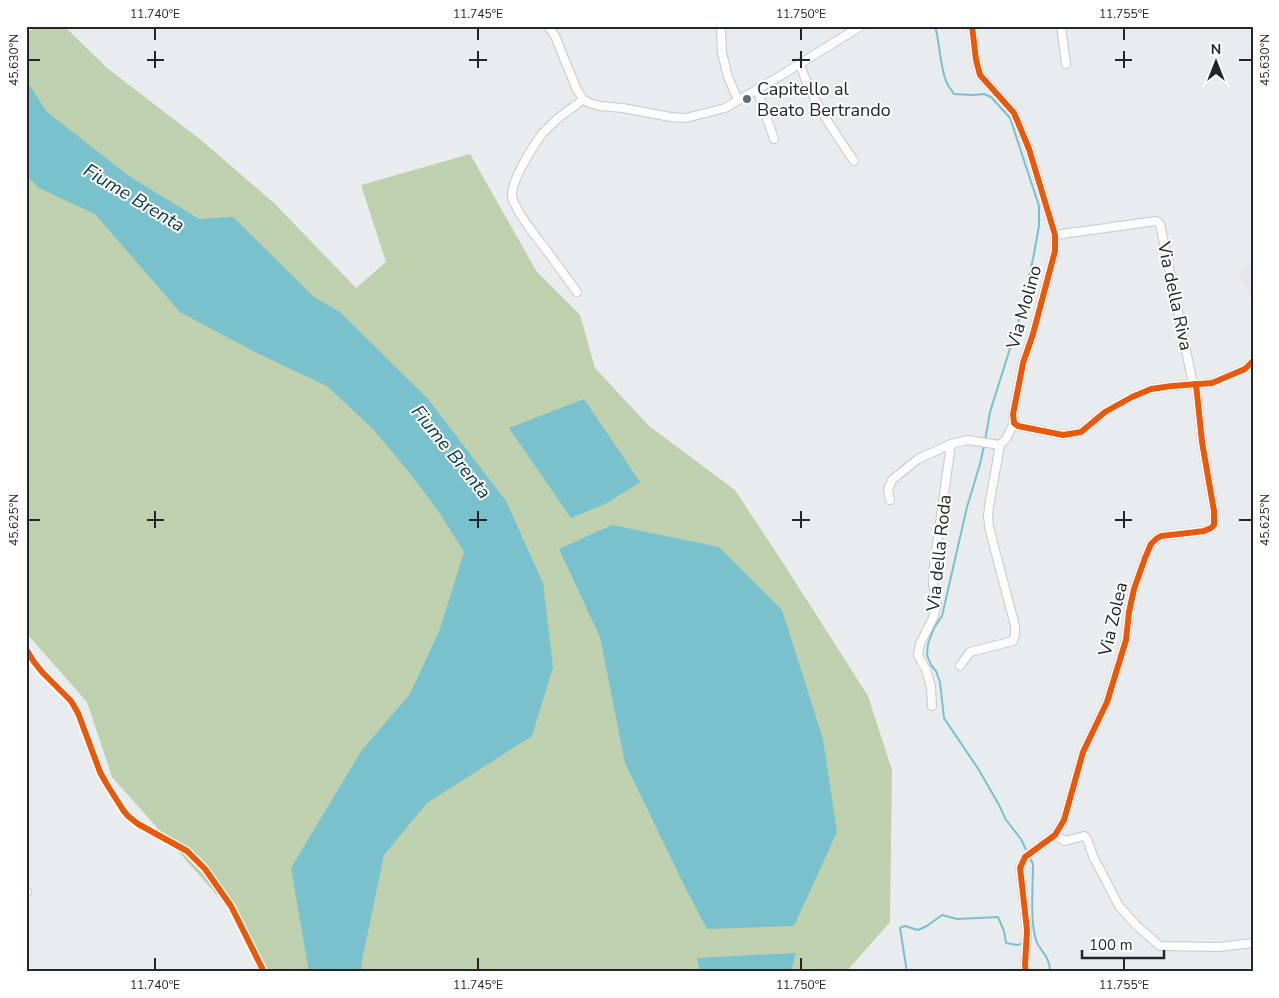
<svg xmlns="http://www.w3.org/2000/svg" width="1279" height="998" font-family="'Nunito Sans',sans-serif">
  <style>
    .education { fill: #e9e3ef }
    .forest { fill: #bed0ae }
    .water { fill: #78c1cd }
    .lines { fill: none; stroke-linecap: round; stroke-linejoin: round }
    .stream { stroke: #78c1cd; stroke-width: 2 }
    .minor-casing { stroke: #c6c9cc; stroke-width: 10 }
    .minor { stroke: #fcfcfd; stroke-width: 8 }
    .cycleway-casing { stroke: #fff; stroke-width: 9 }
    .cycleway { stroke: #e8590c; stroke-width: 6 }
    .ticks { fill: none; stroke: #232628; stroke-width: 2 }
    .poi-dot { fill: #686b6e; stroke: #fff; stroke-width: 2 }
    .labels { text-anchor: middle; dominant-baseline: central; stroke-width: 4; stroke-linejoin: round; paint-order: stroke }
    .poi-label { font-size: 18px; fill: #232628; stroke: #fff; text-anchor: start }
    .street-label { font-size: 18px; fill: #232628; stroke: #fff }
    .water-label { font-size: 19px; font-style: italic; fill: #083940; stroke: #fff }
    .neatline { fill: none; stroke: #232628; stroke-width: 2 }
    .ticks-label { font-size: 12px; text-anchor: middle; fill: #232628 }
  </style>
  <rect width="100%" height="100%" fill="#e8ecef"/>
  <polygon class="education" points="1253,262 1253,303 1239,271"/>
  <polygon class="forest" points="38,26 64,26 107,68 201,140 275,204 356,288 386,262 361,185 470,154 537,272 580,315 595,368 649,426 735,490 785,566 868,696 892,770 890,922 846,972 258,972 247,945 225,904 112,777 87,702 28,635 26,629 26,33"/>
  <g class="water">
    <polygon points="26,80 47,112 129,176 199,219 233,217 314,297 340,312 428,399 506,501 543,583 553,667 532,736 427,803 384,855 361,965 363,972 309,972 291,868 362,750 410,694 440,629 464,552 439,512 409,472 373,429 327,386 257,353 180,312 95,214 39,188 26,175"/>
    <polygon points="584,399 640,482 607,503 571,518 509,428"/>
    <polygon points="612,525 719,547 782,610 823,739 837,832 794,926 707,929 685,887 625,763 600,637 559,549"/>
    <polygon points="796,953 791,972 700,972 697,958"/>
  </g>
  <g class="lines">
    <g class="stream">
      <path d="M935,26C940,43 940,69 947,83C948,87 952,90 954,94L973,95L984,94L991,97L1010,118L1039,206V226L1033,259L1018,323L990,412L985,441"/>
      <polyline points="984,446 980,464 967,507 942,616 934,628 928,644 927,655 931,665 936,671 940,682 944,718 979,770 999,805 1006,820 1021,839 1027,852"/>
      <path d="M1029,856L1033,864C1033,885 1030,921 1036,940C1040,952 1050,955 1050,972"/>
      <polyline points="907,972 900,928 905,926 918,930 927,926 942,915 957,919 998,917 1004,931 1006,943 1017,945 1021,944"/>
    </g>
    <defs>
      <g id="minor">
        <polyline points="548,26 555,36 577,90 583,99 589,103 600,106 623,108 670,117 686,118 725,108 775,79 861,26"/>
        <polyline points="721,26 722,53 728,77 738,100"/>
        <polyline points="972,26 976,60 980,75 1014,113 1029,149 1055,235 1055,251 1033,334 1023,363 1019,384 1013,414 1014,423 1018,426 1063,435 1081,432 1105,412 1132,397 1151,389 1172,386 1212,383 1245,369 1253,361"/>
        <polyline points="1061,26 1066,64"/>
        <path d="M800,64C811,99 833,130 854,161"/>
        <polyline points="757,89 774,139"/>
        <polyline points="1055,235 1156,221 1160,224 1193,384"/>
        <path d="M577,292C567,278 557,265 547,251C538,239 514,210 512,196C511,181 533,146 542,134C549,127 556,119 565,113C571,108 577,105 583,99"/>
        <polyline points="1000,445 1006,439 1014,423"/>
        <polyline points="890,500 888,490 892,480 918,459 951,444"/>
        <polyline points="960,666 970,652 1013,641 1015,635 1015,626 989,527 988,516 989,506 1000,445"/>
        <polyline points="932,706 931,687 926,670 918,655 920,644 933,618 937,605 933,584 934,565 951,444 968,440 1000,445"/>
        <polyline points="1055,835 1065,841 1084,836 1087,839 1093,856 1119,906 1136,925 1160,946 1219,947 1253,943"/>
        <polyline points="26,890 27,892"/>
        <polyline points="1026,972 1025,965 1027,930 1020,868 1025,857 1055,835 1064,820 1083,752 1107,702 1126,640 1129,612 1134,589 1145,558 1151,544 1156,539 1161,536 1188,533 1204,531 1211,528 1214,525 1214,511 1202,442 1196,384"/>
      </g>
    </defs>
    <use href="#minor" class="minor-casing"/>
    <use href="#minor" class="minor"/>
    <defs>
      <g id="cycleway">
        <polyline points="972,26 976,60 980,75 1014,113 1029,149 1055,235 1055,251 1033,334 1023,363 1019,384 1013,414 1014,423 1018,426 1063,435 1081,432 1105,412 1132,397 1151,389 1172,386 1212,383 1245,369 1253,361"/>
        <polyline points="26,649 34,662 42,672 71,701 78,713 100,772 106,783 123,810 128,816 138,824 187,851 205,869 231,906 264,972"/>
        <polyline points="1026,972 1025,965 1027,930 1020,868 1025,857 1055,835 1064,820 1083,752 1107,702 1126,640 1129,612 1134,589 1145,558 1151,544 1156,539 1161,536 1188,533 1204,531 1211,528 1214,525 1214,511 1202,442 1196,384"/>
      </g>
    </defs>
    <use href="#cycleway" class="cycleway-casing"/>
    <use href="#cycleway" class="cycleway"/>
  </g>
  <path class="ticks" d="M155,28V40M478,28V40M801,28V40M1124,28V40M155,51V68M478,51V68M801,51V68M1124,51V68M28,60H40M147,60H164M469,60H487M792,60H810M1115,60H1132M1239,60H1252M155,511V528M478,511V528M801,511V528M1124,511V528M28,520H40M147,520H164M469,520H487M792,520H810M1115,520H1132M1239,520H1252M155,958V970M478,958V970M801,958V970M1124,958V970"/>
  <circle class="poi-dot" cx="747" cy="99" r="5"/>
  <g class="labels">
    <g class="poi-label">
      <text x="757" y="89">Capitello al<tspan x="757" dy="21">Beato Bertrando</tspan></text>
    </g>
    <g class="street-label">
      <text transform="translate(1175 296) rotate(78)">Via della Riva</text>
      <text transform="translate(1024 307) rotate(-74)">Via Molino</text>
      <text transform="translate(939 553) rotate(-84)">Via della Roda</text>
      <text transform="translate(1113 619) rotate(-77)">Via Zolea</text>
    </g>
    <g class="water-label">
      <text transform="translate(134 198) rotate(31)">Fiume Brenta</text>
      <text transform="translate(451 452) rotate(51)">Fiume Brenta</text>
    </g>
  </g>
  <rect width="1279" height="998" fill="none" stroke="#ffffff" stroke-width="55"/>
  <g transform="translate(1216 62)" stroke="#ffffff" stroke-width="4" paint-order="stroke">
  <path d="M0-4L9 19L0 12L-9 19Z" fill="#232628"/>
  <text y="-8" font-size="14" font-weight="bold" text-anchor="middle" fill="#232628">N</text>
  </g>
  <path d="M1082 950v8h82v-8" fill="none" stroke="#232628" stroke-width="2.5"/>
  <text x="1089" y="950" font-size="15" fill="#232628" stroke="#ffffff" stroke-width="4" paint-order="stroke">100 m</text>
  <rect x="28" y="28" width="1224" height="942" class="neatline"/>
  <g class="ticks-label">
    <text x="155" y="18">11.740°E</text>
    <text x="478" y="18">11.745°E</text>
    <text x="801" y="18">11.750°E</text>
    <text x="1124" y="18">11.755°E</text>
    <text transform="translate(14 60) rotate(-90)" y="4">45.630°N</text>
    <text transform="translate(1265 60) rotate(-90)" y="4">45.630°N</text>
    <text transform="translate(14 520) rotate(-90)" y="4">45.625°N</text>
    <text transform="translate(1265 520) rotate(-90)" y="4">45.625°N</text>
    <text x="155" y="989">11.740°E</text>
    <text x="478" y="989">11.745°E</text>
    <text x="801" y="989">11.750°E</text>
    <text x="1124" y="989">11.755°E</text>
  </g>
</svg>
